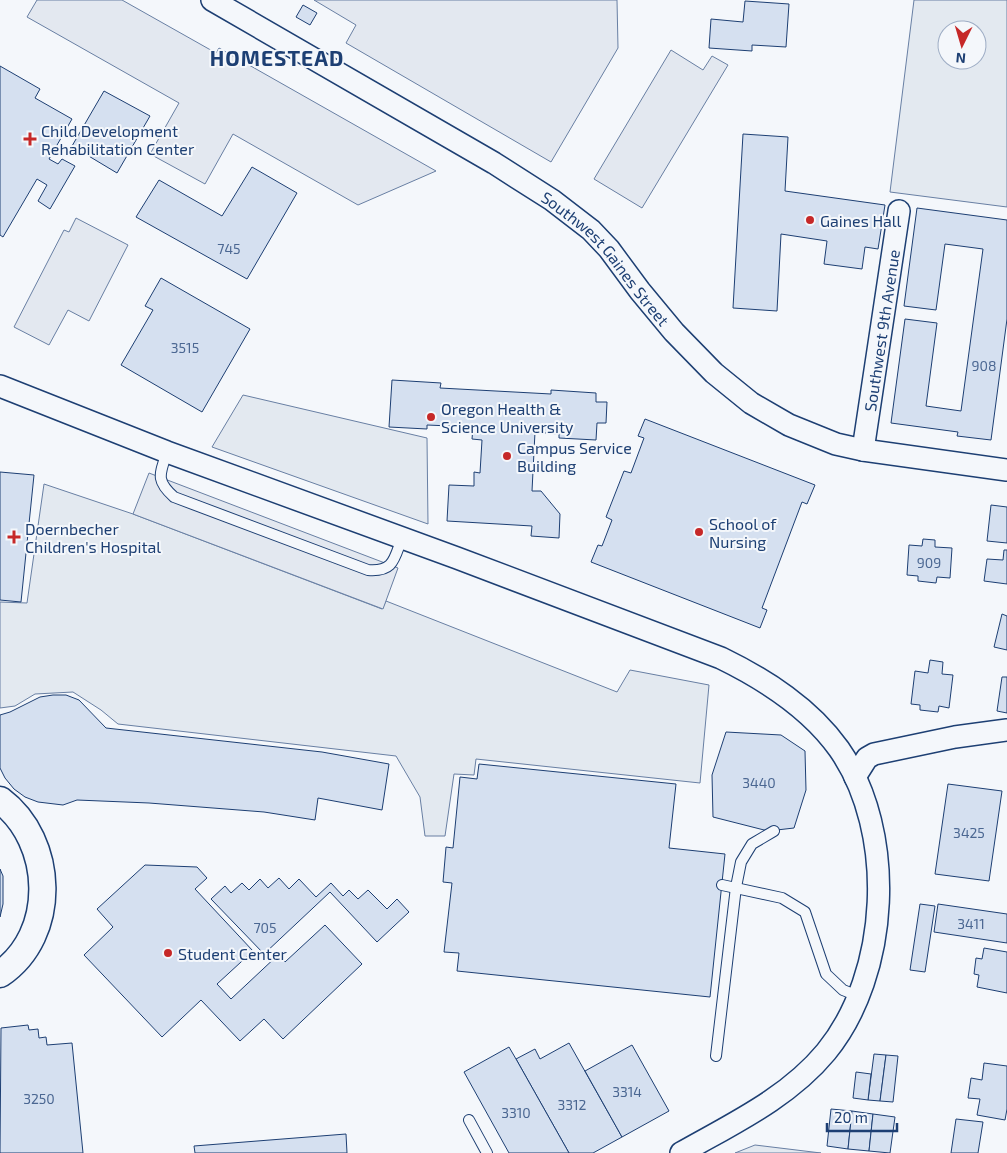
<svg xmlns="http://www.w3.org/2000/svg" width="1007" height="1153" font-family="'Exo 2',sans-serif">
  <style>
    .green { fill: #e3e9f0; stroke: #687fa3; fill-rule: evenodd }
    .parking { fill: #e3e8f0; stroke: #687fa3 }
    .building { fill: #d5e0f0; stroke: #1d3f73 }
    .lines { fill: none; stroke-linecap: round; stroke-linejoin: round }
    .service-casing { stroke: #1d3f73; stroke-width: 12 }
    .minor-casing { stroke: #1d3f73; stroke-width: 24 }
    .tertiary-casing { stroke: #1d3f73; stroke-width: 29 }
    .service { stroke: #f4f7fb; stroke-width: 10 }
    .minor { stroke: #f4f7fb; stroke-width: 21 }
    .tertiary { stroke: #f4f7fb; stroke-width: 26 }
    .poi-dot { fill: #c62828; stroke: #f4f7fb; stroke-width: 2 }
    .labels { text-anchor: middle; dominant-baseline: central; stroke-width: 4; stroke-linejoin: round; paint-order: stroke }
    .number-label { font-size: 14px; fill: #4b6792 }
    .poi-label { font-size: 16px; fill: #1d3f73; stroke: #f4f7fb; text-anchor: start }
    .street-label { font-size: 16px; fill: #1d3f73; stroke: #f4f7fb }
    .district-label { font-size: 21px; font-weight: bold; letter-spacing: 1px; fill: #1d3f73; stroke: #f4f7fb }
  </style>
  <rect width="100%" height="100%" fill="#f4f7fb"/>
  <g class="green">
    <path d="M914,0H1007V207L890,192ZM947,30H977V60H947Z"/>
    <polygon points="243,395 427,438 428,524 212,447"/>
    <polygon points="44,484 133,514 382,609 386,601 617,692 630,670 709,685 700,783 476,759 474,775 454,774 445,836 425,836 420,797 396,756 118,724 101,710 73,692 35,694 15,706 0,708 0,602 27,603"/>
    <polygon points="755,1145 821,1153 735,1153"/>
  </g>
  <g class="parking">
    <polygon points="37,0 122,0 216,53 219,48 436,171 358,205 233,134 205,184 150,154 179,103 27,17"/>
    <polygon points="314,0 617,0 618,48 551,162 346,43 356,25"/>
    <polygon points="671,50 703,70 712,56 728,65 642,208 594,179"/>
    <polygon points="76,218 128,245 89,321 68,310 49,345 14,327 64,230 69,232"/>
    <polygon points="149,473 398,568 383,609 133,514"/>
  </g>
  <g class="building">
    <polygon points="745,1 789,4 786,47 752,45 752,51 709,48 711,19 743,22"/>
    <polygon points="303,5 317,13 310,25 296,17"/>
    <polygon points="0,66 40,89 35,98 72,119 49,159 58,164 62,159 75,166 50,209 38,201 47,185 37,179 3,237 0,235"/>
    <polygon points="104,91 150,116 117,173 72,146"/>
    <polygon points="743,134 788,137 785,191 885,205 878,249 865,247 862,269 824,264 827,241 781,234 777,311 733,308"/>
    <polygon points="252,167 297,193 247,279 136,217 159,180 222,216"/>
    <polygon points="917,208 1007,220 1007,319 991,440 957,436 958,432 891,423 905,319 937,323 926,406 961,411 983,249 945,244 936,310 904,306"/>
    <polygon points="161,278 250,329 202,412 121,365 153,310 145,306"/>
    <polygon points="392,380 441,383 440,388 551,394 551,390 596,393 596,402 607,402 606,423 597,423 596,440 559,438 559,434 535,432 532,491 541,491 560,514 559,538 531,536 532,526 447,521 449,485 474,486 474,472 480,473 482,440 472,439 473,427 427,425 427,429 389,427"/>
    <polygon points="645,419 815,485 807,504 802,502 762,608 767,610 760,628 591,562 598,545 602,546 612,520 606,517 624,471 631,473 644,438 638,436"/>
    <polygon points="0,472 34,475 21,602 0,600"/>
    <polygon points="991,505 1007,507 1007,543 987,541"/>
    <polygon points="923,539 935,540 935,547 952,548 950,578 937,577 936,583 918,581 918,576 907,575 909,545 922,546"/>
    <polygon points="1004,550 1007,550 1007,584 984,581 987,559 1003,560"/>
    <polygon points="1002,614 1007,616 1007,650 994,647"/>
    <polygon points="930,660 943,662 942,674 953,675 949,708 939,706 938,712 920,710 920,705 911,704 915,671 928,673"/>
    <polygon points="1002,677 1007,677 1007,713 997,711"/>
    <polygon points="53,695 66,695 79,700 106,728 322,752 389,764 382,810 318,798 315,820 264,812 149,803 77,800 63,805 38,802 25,797 14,789 5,778 0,768 0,715 10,712 40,697"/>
    <polygon points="726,732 781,735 805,751 806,790 794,828 768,831 713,817 712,775"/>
    <polygon points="479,764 676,784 669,848 725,854 710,997 457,971 459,953 444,952 452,883 443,882 445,859 446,847 453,848 460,777 477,779"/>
    <polygon points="948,784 1002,791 989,881 935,874"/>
    <polygon points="145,865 197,867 207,878 195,889 253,951 217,984 231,999 278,955 285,962 325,925 362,964 283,1039 264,1019 240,1041 201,1000 162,1037 84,955 113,927 97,909"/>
    <polygon points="0,869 3,876 3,904 0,917"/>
    <polygon points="279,878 289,889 299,879 316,897 331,883 343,896 349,890 358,899 368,890 387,909 397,899 409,912 377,942 330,892 264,954 211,899 225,886 231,893 242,883 249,890 260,879 268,888"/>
    <polygon points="920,904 935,906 925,972 910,970"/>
    <polygon points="938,904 1007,914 1007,943 934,932"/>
    <polygon points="984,948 1007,952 1007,993 977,987 979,975 974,974 976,958 982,959"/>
    <polygon points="28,1025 29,1030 38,1029 39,1038 46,1037 47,1045 72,1043 83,1153 0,1153 1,1028"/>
    <polygon points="569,1043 622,1137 593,1153 569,1153 516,1059 535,1049 540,1059"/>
    <polygon points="632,1045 669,1111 622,1137 585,1071"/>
    <polygon points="509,1047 516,1059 569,1153 509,1153 464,1072"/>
    <polygon points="874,1054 886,1055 880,1101 868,1100"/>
    <polygon points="886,1055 898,1056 893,1102 880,1101"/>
    <polygon points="984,1063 1007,1066 1007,1109 1005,1120 977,1115 980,1099 968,1098 971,1078 982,1080"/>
    <polygon points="856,1072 871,1074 868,1100 853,1098"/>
    <polygon points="831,1109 852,1111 848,1149 827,1146"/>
    <polygon points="852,1111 873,1114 869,1151 848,1149"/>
    <polygon points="873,1114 895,1117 890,1153 869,1151"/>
    <polygon points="956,1119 983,1122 978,1153 951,1153"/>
    <polygon points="346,1134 347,1153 195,1153 194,1146"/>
  </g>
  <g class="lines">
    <defs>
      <g id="service">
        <path d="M167,452C160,474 155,480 174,497L368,570C394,572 394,559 402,538"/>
        <polyline points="722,885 782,898 805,912 826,974 843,990 858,996"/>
        <polyline points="716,1056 736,887 741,862 752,844 774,831"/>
        <polyline points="469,1120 487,1153"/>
      </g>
      <g id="minor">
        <path id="s1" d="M212,0L494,163L552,200L591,230L609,249L640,291L674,332L714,373L751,403L789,425L836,444L863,450L1007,470"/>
        <path d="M0,386L167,452L457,558L721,658C766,680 810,708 839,749C897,832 890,974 826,1052C788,1098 732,1124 681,1153"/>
        <path id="s2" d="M863,450L899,211"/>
        <polyline points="855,777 867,758 874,754 955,737 1007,730"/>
      </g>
      <path id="tertiary" d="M0,800C55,841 58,935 0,974"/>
    </defs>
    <use href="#service" class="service-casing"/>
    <use href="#minor" class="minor-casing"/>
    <use href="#tertiary" class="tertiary-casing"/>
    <use href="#service" class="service"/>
    <use href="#minor" class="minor"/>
    <use href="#tertiary" class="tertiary"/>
  </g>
  <g class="poi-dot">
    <path d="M27.5 131.5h5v5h5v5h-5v5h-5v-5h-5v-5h5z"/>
    <circle cx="810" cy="220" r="5"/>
    <circle cx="431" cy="417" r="5"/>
    <circle cx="507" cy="456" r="5"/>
    <circle cx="699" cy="532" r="5"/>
    <path d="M11.5 529.5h5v5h5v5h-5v5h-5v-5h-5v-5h5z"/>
    <circle cx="168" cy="953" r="5"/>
  </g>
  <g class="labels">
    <g class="number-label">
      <text x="229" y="248">745</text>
      <text x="185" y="347">3515</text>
      <text x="984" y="365">908</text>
      <text x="929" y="562">909</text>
      <text x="759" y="782">3440</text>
      <text x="969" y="832">3425</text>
      <text x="971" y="923">3411</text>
      <text x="265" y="927">705</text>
      <text x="627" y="1091">3314</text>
      <text x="39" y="1098">3250</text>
      <text x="572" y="1104">3312</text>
      <text x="516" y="1112">3310</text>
    </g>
    <g class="poi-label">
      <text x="41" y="130">Child Development<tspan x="41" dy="18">Rehabilitation Center</tspan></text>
      <text x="820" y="220">Gaines Hall</text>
      <text x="441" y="408">Oregon Health &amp;<tspan x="441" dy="18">Science University</tspan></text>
      <text x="517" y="447">Campus Service<tspan x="517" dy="18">Building</tspan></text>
      <text x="709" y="523">School of<tspan x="709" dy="18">Nursing</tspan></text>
      <text x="25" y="528">Doernbecher<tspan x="25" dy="18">Children's Hospital</tspan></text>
      <text x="178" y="953">Student Center</text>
    </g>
    <g class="street-label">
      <text stroke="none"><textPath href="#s1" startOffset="474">Southwest Gaines Street</textPath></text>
      <text stroke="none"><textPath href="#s2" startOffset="121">Southwest 9th Avenue</textPath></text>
    </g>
    <g class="district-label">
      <text x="277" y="57">HOMESTEAD</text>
    </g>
  </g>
  <g transform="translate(962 45) rotate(185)"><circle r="24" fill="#f4f7fb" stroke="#9eadc5"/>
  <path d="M0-4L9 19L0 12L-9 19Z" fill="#c62828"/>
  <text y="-8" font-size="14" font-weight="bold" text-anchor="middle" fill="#1d3f73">N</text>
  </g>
  <path d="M827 1123v8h70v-8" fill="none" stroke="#1d3f73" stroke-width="2.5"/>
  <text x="834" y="1123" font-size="15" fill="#1d3f73" stroke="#f4f7fb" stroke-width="4" paint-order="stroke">20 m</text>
</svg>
